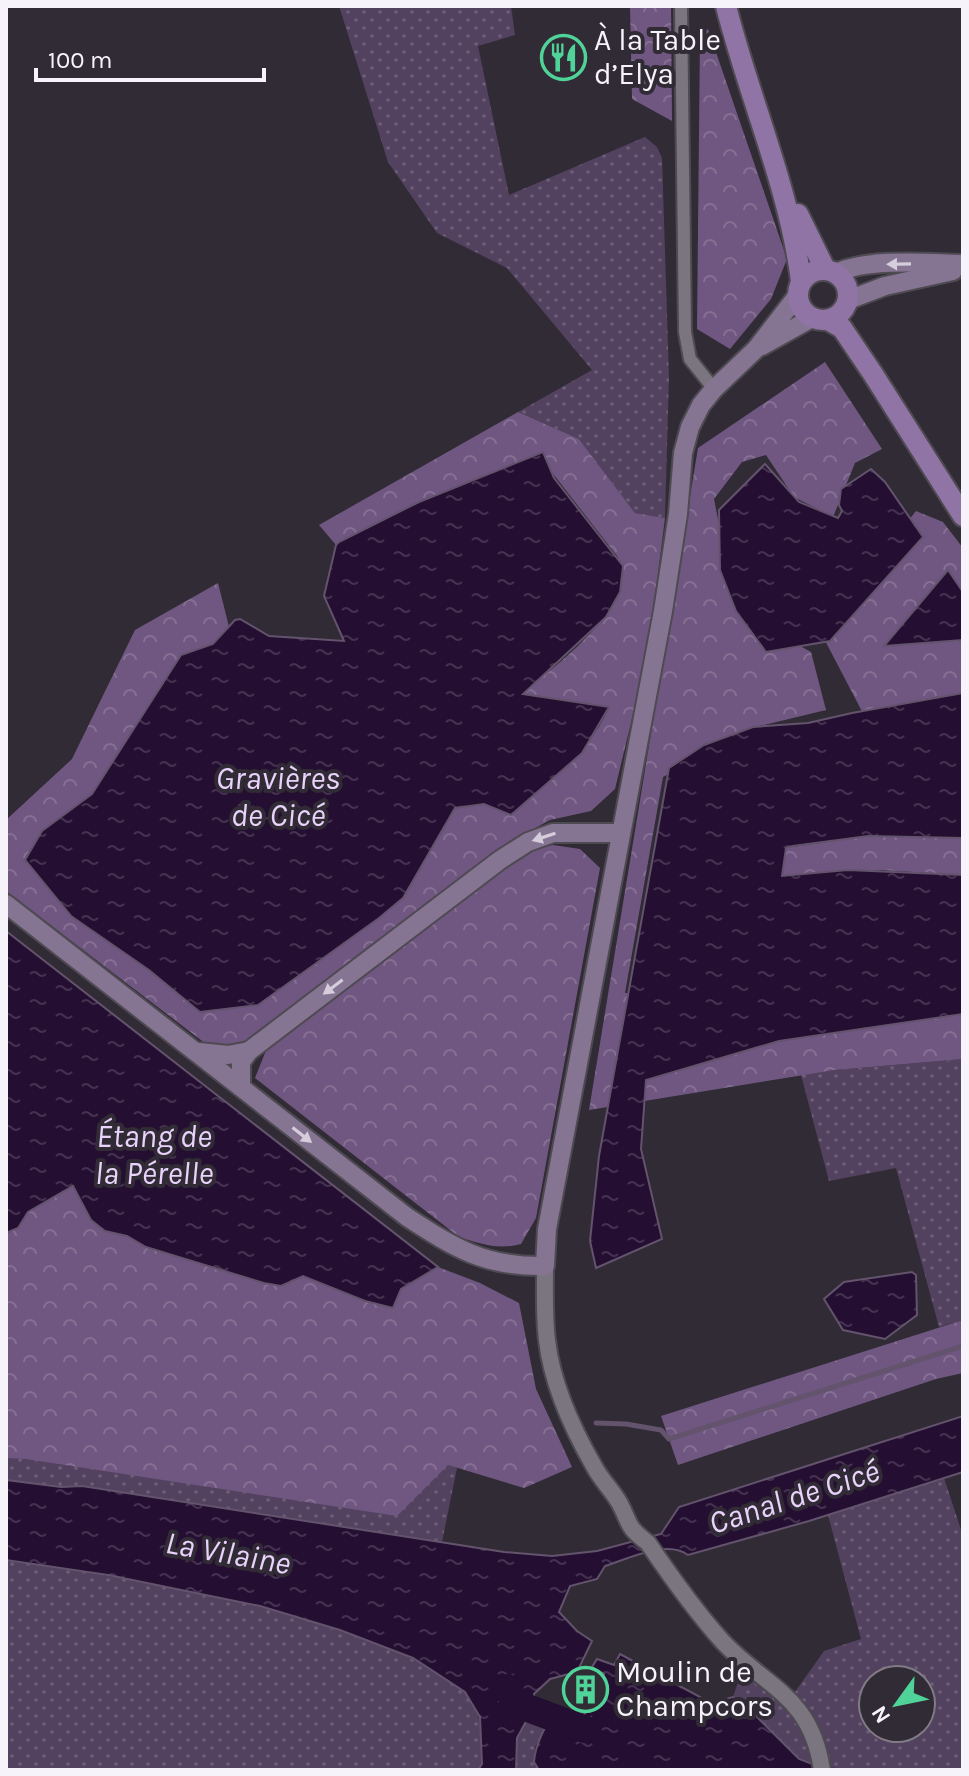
<svg xmlns="http://www.w3.org/2000/svg" width="969" height="1776" font-family="Karla,sans-serif">
  <style>
    .grass { fill: url(#grass-dots); fill-rule: evenodd }
    .forest { fill: url(#forest-crowns) }
    .water { fill: url(#water-ripples); stroke: #63536d; stroke-width: 2 }
    .lines { fill: none; stroke-linecap: round; stroke-linejoin: round }
    .stream { stroke: #63536d; stroke-width: 5 }
    .river { stroke: #240e31; stroke-width: 28 }
    .minor-casing { stroke: #4e4a51; stroke-width: 16 }
    .tertiary-casing { stroke: #4e4a51; stroke-width: 20 }
    .secondary-casing { stroke: #4e4a51; stroke-width: 22 }
    .primary-casing { stroke: #4e4a51; stroke-width: 24 }
    .minor { stroke: #7b7580; stroke-width: 12 }
    .tertiary { stroke: #7b7580; stroke-width: 16 }
    .secondary { stroke: #867493; stroke-width: 18 }
    .primary { stroke: #9174a6; stroke-width: 20 }
    .oneway { fill: #d5cddb }
    .labels { text-anchor: middle; dominant-baseline: central; stroke-width: 8; stroke-linejoin: round; paint-order: stroke }
    .poi-label { font-size: 30px; fill: #f7f3fa; stroke: #312b35; text-anchor: start }
    .water-label { font-size: 32px; font-style: italic; fill: #e9d2fb; stroke: #312b35 }
  </style>
  <defs>
    <pattern id="grass-dots" width="8" height="8" patternUnits="userSpaceOnUse" patternTransform="scale(2)"><rect width="8" height="8" fill="#534160"/><path d="M2 2h.1M6 6h.1" fill="none" stroke="#6c5d78" stroke-width="1.8" stroke-linecap="round"/></pattern>
    <pattern id="forest-crowns" width="20" height="18" patternUnits="userSpaceOnUse" patternTransform="scale(2)"><rect width="20" height="18" fill="#705781"/><path d="M2 6a3 3 0 1 1 6 0M12 15a3 3 0 1 1 6 0" fill="none" stroke="#857094"/></pattern>
    <pattern id="water-ripples" width="26" height="14" patternUnits="userSpaceOnUse" patternTransform="scale(2)"><rect width="26" height="14" fill="#240e31"/><path d="M2 4q2-2 4 0t4 0M15 11q2-2 4 0t4 0" fill="none" stroke="#453250"/></pattern>
  </defs>
  <rect width="100%" height="100%" fill="#312b35"/>
  <g class="grass">
    <polygon points="339,6 511,6 515,35 478,46 509,195 645,137 657,147 662,158 669,377 665,518 635,513 579,439 518,412 592,370 507,268 437,233 388,162"/>
    <polygon points="963,1059 963,1320 939,1327 896,1168 829,1181 801,1075 835,1070"/>
    <polygon points="6,1458 448,1464 457,1468 442,1542 82,1486 61,1487 6,1480"/>
    <path d="M944,1478L963,1536V1770C925,1770 824,1776 797,1757C774,1738 758,1713 733,1697L741,1673L785,1706L824,1651L861,1639L828,1515ZM873,1680H921V1728H873Z"/>
    <path d="M6,1560C125,1578 247,1596 361,1638C397,1652 434,1665 463,1691C484,1710 481,1738 482,1764L478,1770H6Z"/>
    <polygon points="529,1716 548,1724 535,1747 534,1762 539,1770 516,1770 517,1738"/>
  </g>
  <g class="forest">
    <polygon points="630,6 671,6 672,121 632,99"/>
    <polygon points="708,29 787,259 771,299 730,349 697,329 700,36"/>
    <polygon points="825,362 882,449 855,463 833,517 794,497 766,455 742,462 714,499 736,611 811,652 826,710 747,729 663,777 625,993 736,991 963,959 963,1059 835,1070 589,1110 698,448"/>
    <path d="M518,412L579,439L635,513L665,518L648,652L615,789L591,811L550,820L499,848L248,1041L210,1047L6,891V820L72,759L135,630L218,583L229,627L213,644L181,655L92,794L42,831L36,874L71,915L149,970L200,1012L258,1005L379,918L455,808L484,804L492,806C551,777 578,771 609,708L522,694C552,668 645,602 617,556L547,466L461,486L419,502L336,545L319,525Z"/>
    <polygon points="916,511 943,522 963,548 963,699 867,721 820,631"/>
    <polygon points="868,836 963,838 963,875 881,870 782,877 786,848"/>
    <path d="M553,845L580,849L600,868L536,1218L521,1244C498,1250 481,1244 459,1237L255,1078L267,1048L504,867L532,849Z"/>
    <polygon points="73,1186 91,1220 105,1231 127,1236 146,1247 264,1283 281,1286 303,1276 365,1301 393,1308 401,1289 438,1267 480,1283 519,1303 536,1389 572,1467 524,1488 448,1465 397,1516 26,1459 6,1458 6,1233 18,1228 28,1212"/>
    <polygon points="963,1320 963,1373 936,1379 678,1465 661,1416"/>
  </g>
  <g class="water">
    <polygon points="543,452 554,478 623,566 620,592 606,617 523,694 609,707 582,753 511,815 484,804 455,808 403,898 379,918 258,1005 200,1012 149,970 71,916 25,860 42,831 92,794 181,655 213,644 235,620 240,619 269,636 344,641 324,596 336,545 339,542 419,502"/>
    <polygon points="765,464 799,502 838,518 842,511 839,505 841,489 871,469 885,482 923,537 830,641 766,652 736,611 720,570 719,510"/>
    <polygon points="948,570 963,592 963,640 884,646"/>
    <polygon points="963,693 963,838 868,836 793,846 786,848 782,876 848,870 963,875 963,1014 779,1041 646,1080 641,1149 662,1239 596,1268 590,1241 599,1156 669,768 704,745 753,727 808,723 852,713"/>
    <polygon points="6,931 438,1267 401,1289 393,1308 365,1301 303,1276 281,1286 264,1283 146,1247 127,1236 105,1231 91,1220 73,1186 28,1212 18,1228 6,1233"/>
    <polygon points="912,1272 916,1275 917,1315 885,1339 843,1330 824,1299 844,1282"/>
    <path d="M963,1416V1472L809,1521L688,1555C667,1539 628,1559 605,1566L597,1579L570,1586L559,1612L577,1631L592,1641L577,1672L550,1679L534,1694L535,1705L517,1738L516,1770H478L482,1764L480,1717L465,1692L413,1658L340,1630L260,1606L108,1575L6,1560V1480L61,1487L82,1486L504,1552L552,1556L597,1551L661,1534L679,1507Z"/>
    <path d="M620,1654L711,1703L733,1697L746,1706L799,1759L828,1770H539L534,1762C535,1745 547,1720 559,1708L584,1715L604,1674L592,1667L597,1659L614,1665Z"/>
  </g>
  <g class="lines">
    <polyline class="stream" points="596,1423 626,1424 661,1430 669,1439 963,1346"/>
    <polyline class="river" points="507,1688 517,1704 584,1729"/>
    <defs>
      <polyline id="minor" points="681,6 685,332 690,359 714,389"/>
      <path id="tertiary" d="M545,1266C545,1290 544,1316 547,1340C552,1384 573,1430 595,1468C602,1481 613,1491 620,1504C631,1525 626,1526 648,1543C671,1577 695,1611 723,1642C768,1689 811,1696 822,1770"/>
      <g id="secondary">
        <path d="M836,273C868,258 927,263 963,264"/>
        <polyline points="848,300 885,286 953,271"/>
        <polyline points="762,346 812,318"/>
        <path d="M6,904L407,1217C456,1249 485,1267 545,1266L547,1229L663,611L678,514L683,453L690,427L701,405L714,389L756,349L797,296"/>
        <polyline points="199,1052 228,1055 249,1051"/>
        <polyline points="241,1086 241,1062 249,1051 500,860 528,842 553,833 621,833"/>
      </g>
      <g id="primary">
        <path d="M726,6C749,98 789,186 801,281"/>
        <polyline points="798,214 825,269"/>
        <circle cx="823" cy="295" r="25"/>
        <polyline points="828,320 842,328 873,374 963,516"/>
      </g>
    </defs>
    <use href="#minor" class="minor-casing"/>
    <use href="#tertiary" class="tertiary-casing"/>
    <use href="#secondary" class="secondary-casing"/>
    <use href="#primary" class="primary-casing"/>
    <use href="#minor" class="minor"/>
    <use href="#tertiary" class="tertiary"/>
    <use href="#secondary" class="secondary"/>
    <use href="#primary" class="primary"/>
  </g>
  <defs><path id="oneway-solid" d="M-6-.8H1V-3.2L6.5 0L1 3.2V.8H-6Z" transform="scale(2)"/></defs>
  <g class="oneway">
    <use href="#oneway-solid" transform="translate(899 264) rotate(179)"/>
    <use href="#oneway-solid" transform="translate(544 837) rotate(162)"/>
    <use href="#oneway-solid" transform="translate(333 987) rotate(143)"/>
    <use href="#oneway-solid" transform="translate(302 1135) rotate(38)"/>
  </g>
  <defs>
    <symbol id="restaurant-ring" viewBox="-11 -11 22 22"><circle r="9.5" fill="#312b35" stroke="#4fd399" stroke-width="1.5"/><path d="M-5-6h1v4h1v-4h1v4h1v-4h1v5L-1.5 .5V6h-2V.5L-5-1ZM5-6V6H3V1.5H1.5Q1.5-4 5-6Z" fill="#4fd399"/></symbol>
    <symbol id="building-ring" viewBox="-11 -11 22 22"><circle r="9.5" fill="#312b35" stroke="#4fd399" stroke-width="1.5"/><path d="M-4-6H4V6H1V3H-1V6H-4ZM-2.5-4.3h1.7v1.8h-1.7ZM.8-4.3h1.7v1.8H.8ZM-2.5-1h1.7V.8h-1.7ZM.8-1h1.7V.8H.8Z" fill="#4fd399"/></symbol>
  </defs>
  <g fill-rule="evenodd">
    <use href="#restaurant-ring" x="538" y="32" width="51" height="51"/>
    <use href="#building-ring" x="560" y="1664" width="51" height="51"/>
  </g>
  <g class="labels">
    <g class="poi-label">
      <text x="594" y="40">À la Table<tspan x="594" dy="34">d’Elya</tspan></text>
      <text x="616" y="1672">Moulin de<tspan x="616" dy="34">Champcors</tspan></text>
    </g>
    <g class="water-label">
      <text x="278" y="778">Gravières<tspan x="278" dy="37">de Cicé</tspan></text>
      <text x="154" y="1136">Étang de<tspan x="154" dy="37">la Pérelle</tspan></text>
      <text transform="translate(794 1497) rotate(-18)">Canal de Cicé</text>
      <text transform="translate(228 1553) rotate(10)">La Vilaine</text>
    </g>
  </g>
  <rect width="969" height="1776" fill="none" stroke="#f7f3fa" stroke-width="16"/>
  <g transform="translate(897 1704) rotate(237)"><circle r="38" fill="#312b35" stroke="#807b84" stroke-width="2"/>
  <path d="M0-6L14 30L0 20L-14 30Z" fill="#4fd399"/>
  <text y="-12" font-size="22" font-weight="bold" text-anchor="middle" fill="#f7f3fa">N</text>
  </g>
  <path d="M36 68v12h228v-12" fill="none" stroke="#f7f3fa" stroke-width="4"/>
  <text x="48" y="68" font-size="24" fill="#f7f3fa" stroke="#312b35" stroke-width="6" paint-order="stroke">100 m</text>
</svg>
